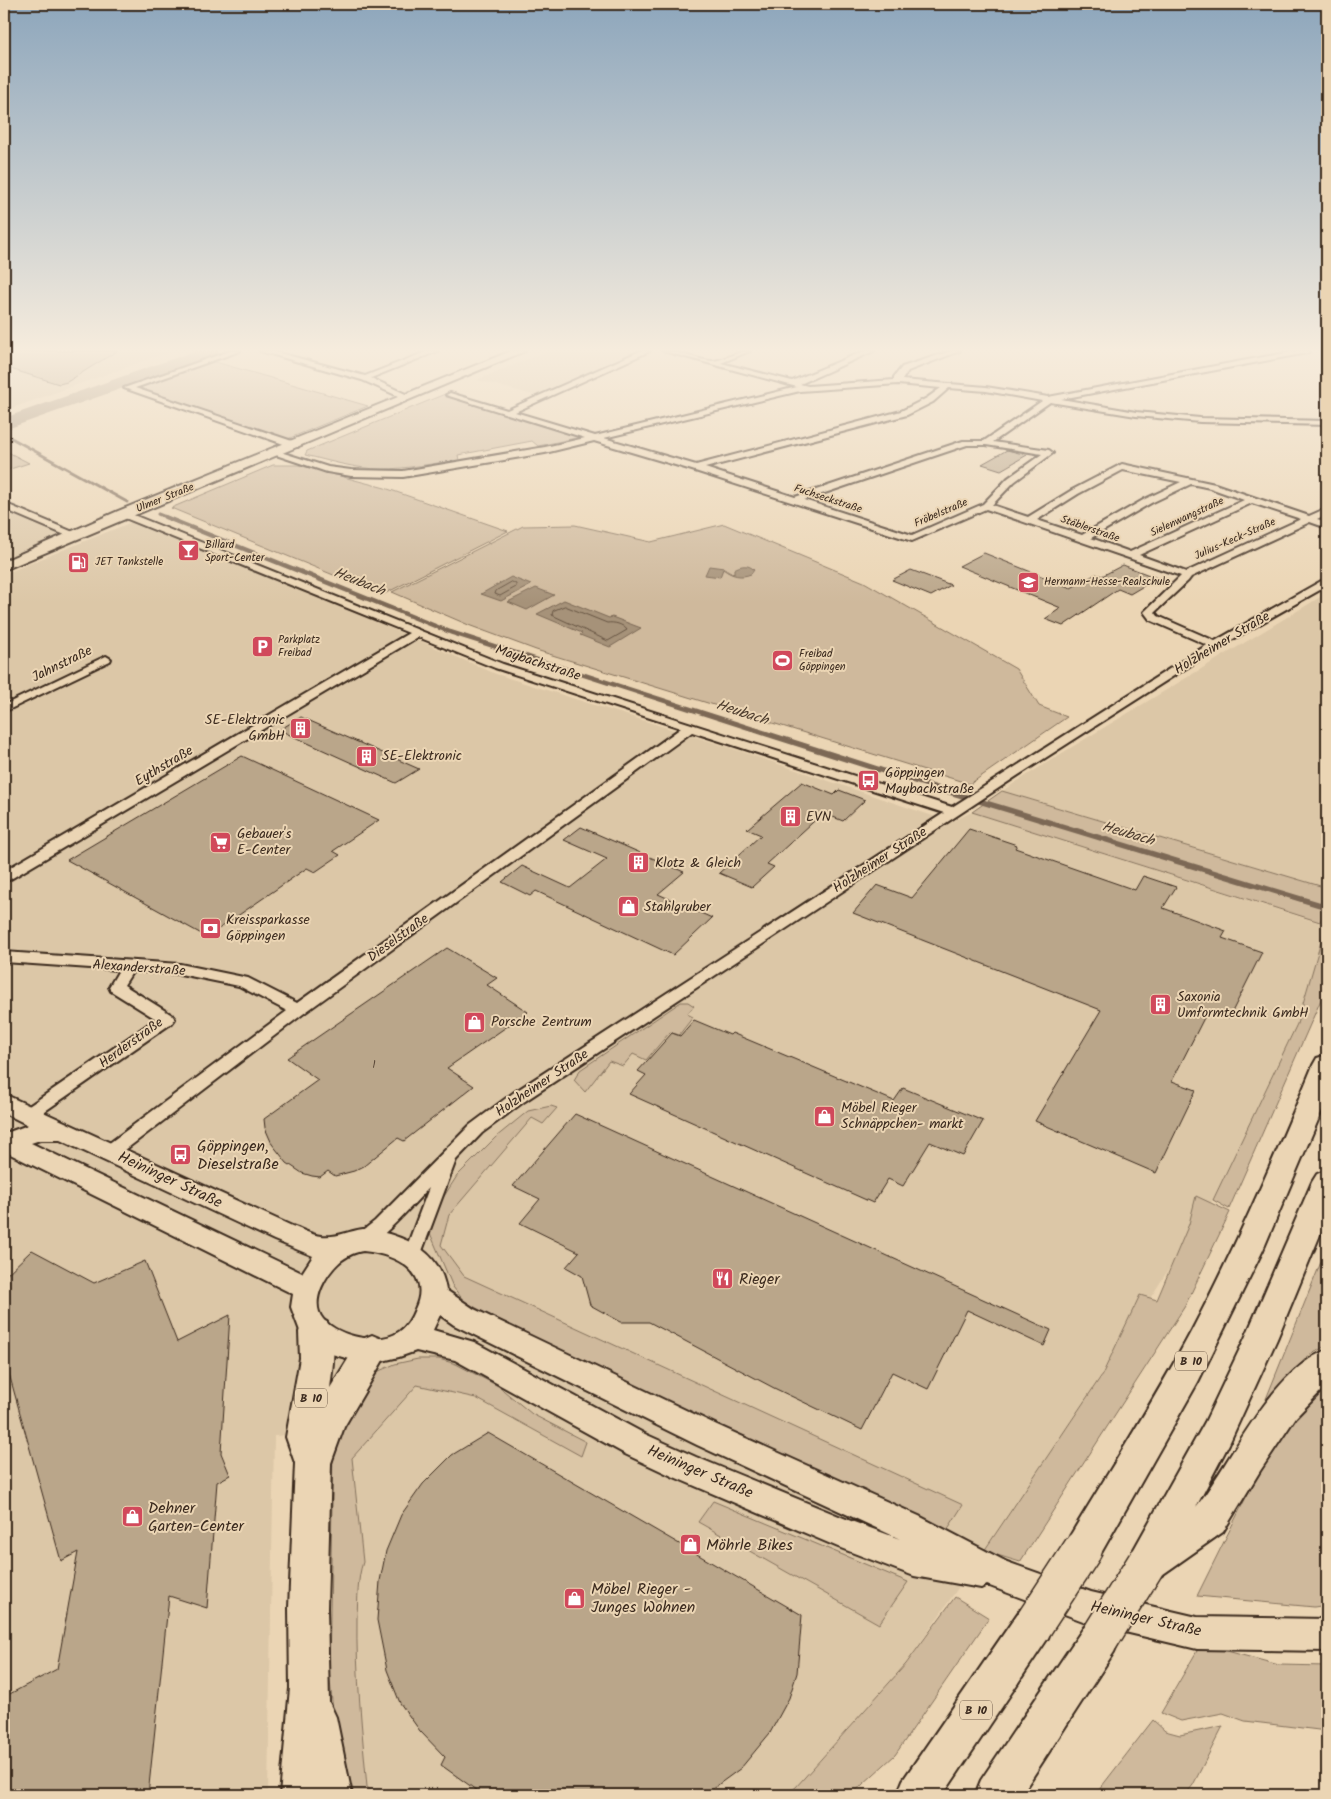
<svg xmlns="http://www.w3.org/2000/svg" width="1331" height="1799" font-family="Kalam,sans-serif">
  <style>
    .built { fill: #dcc7a7 }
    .green { fill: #cfb99c; stroke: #85725d }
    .water { fill: #a69279; stroke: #7b6855 }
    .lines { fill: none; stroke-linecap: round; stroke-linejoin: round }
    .shore { stroke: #665442; stroke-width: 1 }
    .stream-far2 { stroke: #7b6855; stroke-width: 3 }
    .stream-far1 { stroke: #7b6855; stroke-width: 4.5 }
    .stream { stroke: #7b6855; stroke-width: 5.5 }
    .river { fill: #a69279; fill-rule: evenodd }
    .building { fill: #baa68a; stroke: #3b2a1e }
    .minor-casing { stroke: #3b2a1e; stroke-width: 4 }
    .secondary-casing { stroke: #3b2a1e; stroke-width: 4 }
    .trunk-casing { stroke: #3b2a1e; stroke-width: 4 }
    .minor { fill: #ebd5b4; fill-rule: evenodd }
    .secondary { fill: #ebd5b4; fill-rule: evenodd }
    .trunk { fill: #ebd5b4; fill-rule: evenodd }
    .trunk-bridge-casing { stroke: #3b2a1e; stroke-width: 41; stroke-linecap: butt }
    .trunk-bridge { stroke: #ebd5b4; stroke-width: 38 }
    .labels { text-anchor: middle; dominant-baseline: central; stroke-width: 4; stroke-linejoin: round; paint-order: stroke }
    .far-street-label { font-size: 11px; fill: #3b2a1e; stroke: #ebd5b4 }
    .far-poi-label { font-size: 11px; fill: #3b2a1e; stroke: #ebd5b4; text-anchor: start }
    .number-label { font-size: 11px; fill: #5b4939 }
    .shield { fill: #ebd5b4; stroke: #705d4b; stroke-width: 1 }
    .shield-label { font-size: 12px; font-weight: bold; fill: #3b2a1e }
    .street-label { font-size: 14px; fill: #3b2a1e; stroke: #ebd5b4 }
    .poi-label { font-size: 14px; fill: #3b2a1e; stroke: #ebd5b4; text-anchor: start }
    .water-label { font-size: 15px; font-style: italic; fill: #503f30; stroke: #ebd5b4 }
    .near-poi-label { font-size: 16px; fill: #3b2a1e; stroke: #ebd5b4; text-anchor: start }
    .near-street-label { font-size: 16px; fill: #3b2a1e; stroke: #ebd5b4 }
  </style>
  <rect width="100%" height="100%" fill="#ebd5b4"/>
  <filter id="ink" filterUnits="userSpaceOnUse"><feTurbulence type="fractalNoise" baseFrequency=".02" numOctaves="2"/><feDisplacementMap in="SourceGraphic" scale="10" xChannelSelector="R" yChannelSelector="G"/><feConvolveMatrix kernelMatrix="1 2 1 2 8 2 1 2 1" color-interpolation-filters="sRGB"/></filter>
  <g filter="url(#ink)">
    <g class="built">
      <polygon points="4,351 171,351 4,411"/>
      <polygon points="548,351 638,351 537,396 477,380"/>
      <polygon points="4,509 66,535 4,561"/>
      <polygon points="132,522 298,588 496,674 731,748 951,822 972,812 1326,925 1297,1024 1213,1200 1064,1433 906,1664 796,1787 786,1795 366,1795 329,1669 349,1431 274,1436 268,1795 4,1795 4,574"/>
      <polygon points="1327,593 1327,888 1002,791 1067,750"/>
    </g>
    <g class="green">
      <polygon points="205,359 368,406 285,440 127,387"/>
      <path d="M445,394L585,436L538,446L532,441L458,455L459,460C434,463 407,469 382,469C356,469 330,461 305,455L307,451Z"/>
      <polygon points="4,450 29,463 4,471"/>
      <polygon points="273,465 298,465 385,488 508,531 382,595 171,508"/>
      <polygon points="724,524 864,582 1016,669 1039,706 1067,717 970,784 536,650 471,626 392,592 523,526 575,525 651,542"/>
      <polygon points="1002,791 1327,888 1327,905 1320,922 972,812"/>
      <polygon points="1327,921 1327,986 1229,1209 1213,1200 1297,1024"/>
      <polygon points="681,1002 688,1002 694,1006 687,1014 693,1017 679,1035 670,1032 646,1060 633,1054 623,1066 609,1061 585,1092 574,1080 580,1070"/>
      <polygon points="551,1106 557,1108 543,1124 532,1118 449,1215 441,1245 464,1276 963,1505 944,1535 507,1325 464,1301 453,1287 430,1233 439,1204 457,1176 496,1137 528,1111"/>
      <polygon points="1196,1196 1230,1212 1185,1306 1020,1562 984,1551 1102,1375 1140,1295 1157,1300 1189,1224"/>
      <polygon points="1327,1247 1327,1345 1307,1357 1266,1399"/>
      <path d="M418,1359H439L456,1364L498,1386L532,1414L586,1442L581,1456L476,1398L417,1385L352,1458L363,1562C357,1580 358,1599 357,1618C356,1675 362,1731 367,1787L377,1795H347L336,1742L329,1670L333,1449L360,1386L379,1371L395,1364Z"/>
      <polygon points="1327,1383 1327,1605 1314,1607 1197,1596 1265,1459 1316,1391"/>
      <polygon points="713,1501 908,1582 879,1624 698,1522"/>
      <polygon points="955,1597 989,1618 895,1755 851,1795 786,1795 796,1787 906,1664"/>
      <polygon points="1201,1644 1279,1665 1327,1666 1327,1731 1245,1721 1223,1713 1181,1721 1161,1713"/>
      <polygon points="1153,1720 1165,1731 1180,1735 1223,1726 1193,1785 1185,1795 1095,1795"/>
    </g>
    <g class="water">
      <path d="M709,566L724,568L734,574V569C741,565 749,564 754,570L751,574C741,578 732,576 723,569L720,577L705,575Z"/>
      <polygon points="511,577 531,585 501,601 481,594"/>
      <polygon points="536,588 554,595 527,610 508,602"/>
      <polygon points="564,600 609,618 612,617 641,628 610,647 580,635 582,633 537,614"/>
    </g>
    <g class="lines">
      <g class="shore">
        <polygon points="512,582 516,584 516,587 500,596 495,594 496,591"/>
        <path d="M565,606L607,623C614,622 623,624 627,630L608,641L552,615L553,611Z"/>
      </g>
      <g class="stream-far2">
        <polyline points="4,434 127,502"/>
        <polyline points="158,514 168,518"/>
      </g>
      <polyline class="stream-far1" points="165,517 450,632 759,731"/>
      <polyline class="stream" points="755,730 946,791 1327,907"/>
      <polygon class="river" points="195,351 219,351 217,355 4,430 4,418"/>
    </g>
    <g class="building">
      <polygon points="4,351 117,351 67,382 59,384 4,367"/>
      <polygon points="1007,450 1027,455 1001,470 982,464"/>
      <polygon points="984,553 1071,588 1096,574 1102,576 1123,565 1157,578 1130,594 1118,589 1063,626 1045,619 1061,608 959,566"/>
      <polygon points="911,570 951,585 931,596 892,580"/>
      <polygon points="301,717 326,728 419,769 396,783 279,730"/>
      <polygon points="242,756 379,820 333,851 340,855 315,872 307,868 207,937 67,860"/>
      <polygon points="802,782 834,795 839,790 865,800 843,821 823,813 767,864 774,867 752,887 719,873 761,835 747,829"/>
      <polygon points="581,827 684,872 658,894 712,918 673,955 536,891 530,896 502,882 522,866 570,888 607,859 564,840"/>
      <polygon points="969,829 1017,845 1015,848 1135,890 1143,876 1176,887 1163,908 1226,931 1222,938 1262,952 1229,1018 1208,1010 1172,1081 1196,1090 1156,1173 1035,1121 1101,1010 853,913 877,885 912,898"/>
      <polygon points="447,948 497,978 487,985 528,1012 447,1068 474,1086 404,1141 398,1138 364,1166 354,1171 335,1176 328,1171 320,1177 312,1176 302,1173 287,1163 272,1144 265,1128 264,1119 318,1080 287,1058"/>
      <polygon points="694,1020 730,1035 732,1033 894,1101 903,1088 983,1121 963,1156 930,1142 903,1186 888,1179 873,1203 629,1094 646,1075 638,1071 672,1033 680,1036"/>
      <polygon points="575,1114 1051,1330 1044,1346 967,1310 928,1389 892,1372 862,1430 774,1388 649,1322 621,1322 590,1305 582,1276 566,1267 579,1252 520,1223 540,1199 513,1186"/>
      <polygon points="32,1250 94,1283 145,1261 177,1342 230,1315 221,1453 230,1475 217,1482 207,1608 169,1596 148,1795 4,1795 4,1697 57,1669 78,1552 61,1561 8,1370 4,1368 4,1277"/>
      <polygon points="488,1433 802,1615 797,1673 789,1698 770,1733 741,1768 704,1795 483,1795 441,1765 445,1757 420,1731 400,1703 387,1670 377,1620 380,1581 386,1551 401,1515 423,1484 452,1455"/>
    </g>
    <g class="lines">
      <defs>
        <g id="minor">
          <polygon points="230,351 240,351 135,388 298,443 298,447 292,447 124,388"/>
          <polygon points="260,351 272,351 365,376 428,351 438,351 371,378 410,396 411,398 407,400 362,380"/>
          <path d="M640,351H650L515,412L595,436L797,387L663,351C680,351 699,361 713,361C725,360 736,351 750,351L721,363L792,381L864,351H874L800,384L808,386L894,380V377L902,367L951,351H960L908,371L902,380L986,387L1048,397L1296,351H1310L1307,353L1061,399L1136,412L1200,418L1327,421V425L1200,422L1136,416L1050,402L993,442L1049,450L1053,453L1014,482L992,505L1028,517L1072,490L1122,464L1215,484L1309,516L1327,508V514L1317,519L1327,522V528L1310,522L1191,577L1188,581L1155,612L1158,616L1215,641L1323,580L1327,579V586L1219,647L1017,776L525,1101L482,1133L456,1160L419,1259L413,1261L407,1259L404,1254L429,1188C418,1199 378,1245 364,1247C362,1247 359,1246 357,1245L354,1240L357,1235L375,1221L470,1125L513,1093L944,813L692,732L303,1014L116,1157L110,1158L104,1157L102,1152L104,1147L287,1011L239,986L180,974L133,971L124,985L172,1015L175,1019L172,1023L35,1118L29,1120L23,1118L21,1114L23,1110L156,1019L111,991L109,987L119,970L4,962V952L180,964L248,978L297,1003L681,728L495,668L418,637L9,880L4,881V871L409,633L120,516V512H126L503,664L952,807L1207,645L1150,620L1144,612L1181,576L986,509L912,541L692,470L594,441L545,453L403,477L351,476L327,472L270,453L274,450L328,467L351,470L403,471L545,447L585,438L446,395L450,393L507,410ZM898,384L941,388L927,398L901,411L696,465L604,438L800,391ZM949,388L986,391L1042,401L984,441H963L795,497L705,468L907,415L933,402ZM967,445H986L1042,454L1008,478L983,504L912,535L804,500ZM1123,470L1181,482L1145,499L1082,535L1037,520L1078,494ZM1191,484L1210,488L1244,500L1130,552L1091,538L1151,503ZM1252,503L1301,519L1186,572L1139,555Z"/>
          <polygon points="4,503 78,534 80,536 75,539 72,538 4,509"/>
          <polygon points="106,656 111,659 110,661 4,712 4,705"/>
        </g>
        <g id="secondary">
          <polygon points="511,351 525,351 4,570 4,561 118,511"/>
          <path d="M4,1094L292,1226C301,1229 312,1235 321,1236C337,1238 348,1231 363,1229C371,1229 381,1232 389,1234C419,1243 441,1258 446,1290L474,1309L717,1425L919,1516L1007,1562L1091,1592L1197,1617L1327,1619V1651L1197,1649L1091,1624L987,1585L981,1588L914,1576L838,1547L674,1477L625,1454L455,1360L416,1351L399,1357L378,1362L357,1361L328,1353L311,1344L300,1331L291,1307L293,1294L4,1151V1131L9,1132L28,1125L4,1113ZM40,1140H60L274,1240L313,1256L302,1273L31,1143ZM363,1251C394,1254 433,1271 415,1309C412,1317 407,1326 400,1331C380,1346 339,1337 323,1319C308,1301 328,1271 342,1260C349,1255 355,1252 363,1251ZM440,1315L454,1325L697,1445L900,1539L851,1521L696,1457L645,1434L474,1342L433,1330Z"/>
        </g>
        <g id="trunk">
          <path d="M1327,1055V1099L1263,1250L1198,1382L1096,1562L1083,1567L1070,1562L1064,1549L1070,1536C1111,1468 1154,1401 1192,1330C1237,1244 1276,1155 1313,1065L1317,1058Z"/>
          <path d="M1327,1170V1218L1277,1339L1229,1444L1196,1507C1232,1461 1271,1371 1327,1350V1385L1296,1417L1260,1471L1223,1532L1159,1577L1146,1583L1133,1577L1127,1564L1133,1551L1205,1422L1245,1338L1312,1182L1317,1174Z"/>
          <path d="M315,1318L327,1322C337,1343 333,1365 330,1388L360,1340L372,1335L384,1340L389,1350L344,1427L331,1463L327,1608L329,1702L336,1717L352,1795H280L290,1688L289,1608L295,1463L286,1437L300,1358L299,1332L303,1322Z"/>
          <polygon points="1034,1605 1048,1610 1053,1624 1048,1638 943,1795 897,1795 903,1780 1020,1610"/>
          <polygon points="1100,1618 1114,1624 1120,1638 1114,1652 1021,1795 975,1795 981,1780 1086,1624"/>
        </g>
      </defs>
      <use href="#minor" class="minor-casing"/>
      <use href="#secondary" class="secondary-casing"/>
      <use href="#trunk" class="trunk-casing"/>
      <use href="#minor" class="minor"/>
      <use href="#secondary" class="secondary"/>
      <use href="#trunk" class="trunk"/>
      <defs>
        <g id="trunk-bridge">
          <polyline points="1034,1624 1083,1549"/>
          <polyline points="1100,1638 1146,1564"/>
        </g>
      </defs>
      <use href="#trunk-bridge" class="trunk-bridge-casing"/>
      <use href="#trunk-bridge" class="trunk-bridge"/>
    </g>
  </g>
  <linearGradient id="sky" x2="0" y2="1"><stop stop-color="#8da6bc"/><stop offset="0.58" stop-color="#f6ecdd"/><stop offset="1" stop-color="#f6ecdd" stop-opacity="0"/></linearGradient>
  <rect width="1331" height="603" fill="url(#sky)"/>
  <defs>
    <symbol id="bar-square" viewBox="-11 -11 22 22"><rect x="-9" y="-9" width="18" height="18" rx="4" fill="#d1495b" stroke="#ebd5b4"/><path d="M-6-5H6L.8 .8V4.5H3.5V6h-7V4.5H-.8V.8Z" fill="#fff"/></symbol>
    <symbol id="fuel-square" viewBox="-11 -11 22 22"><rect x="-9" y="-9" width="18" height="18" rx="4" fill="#d1495b" stroke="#ebd5b4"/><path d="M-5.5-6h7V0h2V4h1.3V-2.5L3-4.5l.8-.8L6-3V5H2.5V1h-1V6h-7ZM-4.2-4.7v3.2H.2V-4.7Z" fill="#fff"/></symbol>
    <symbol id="school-square" viewBox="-11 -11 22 22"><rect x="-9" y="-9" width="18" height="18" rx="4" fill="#d1495b" stroke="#ebd5b4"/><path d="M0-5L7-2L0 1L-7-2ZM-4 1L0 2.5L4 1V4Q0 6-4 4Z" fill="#fff"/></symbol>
    <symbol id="parking-square" viewBox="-11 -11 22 22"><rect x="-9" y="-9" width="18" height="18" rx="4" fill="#d1495b" stroke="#ebd5b4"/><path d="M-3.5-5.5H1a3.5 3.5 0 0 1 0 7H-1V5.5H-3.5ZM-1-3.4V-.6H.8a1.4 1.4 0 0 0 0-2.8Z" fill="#fff"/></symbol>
    <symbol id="stadium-square" viewBox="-11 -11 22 22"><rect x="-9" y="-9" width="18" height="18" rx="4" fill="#d1495b" stroke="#ebd5b4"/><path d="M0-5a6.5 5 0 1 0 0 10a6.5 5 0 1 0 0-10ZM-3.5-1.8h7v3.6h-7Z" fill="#fff"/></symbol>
    <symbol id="building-square" viewBox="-11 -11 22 22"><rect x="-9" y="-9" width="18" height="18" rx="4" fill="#d1495b" stroke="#ebd5b4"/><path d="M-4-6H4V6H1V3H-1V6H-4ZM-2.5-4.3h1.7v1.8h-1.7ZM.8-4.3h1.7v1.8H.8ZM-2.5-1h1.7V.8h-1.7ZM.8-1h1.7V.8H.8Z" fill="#fff"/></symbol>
    <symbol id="bus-square" viewBox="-11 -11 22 22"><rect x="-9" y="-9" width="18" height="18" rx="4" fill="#d1495b" stroke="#ebd5b4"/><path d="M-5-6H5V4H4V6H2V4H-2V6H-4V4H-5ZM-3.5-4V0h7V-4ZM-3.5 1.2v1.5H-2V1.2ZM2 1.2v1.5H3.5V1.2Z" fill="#fff"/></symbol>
    <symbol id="supermarket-square" viewBox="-11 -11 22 22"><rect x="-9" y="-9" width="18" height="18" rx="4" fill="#d1495b" stroke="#ebd5b4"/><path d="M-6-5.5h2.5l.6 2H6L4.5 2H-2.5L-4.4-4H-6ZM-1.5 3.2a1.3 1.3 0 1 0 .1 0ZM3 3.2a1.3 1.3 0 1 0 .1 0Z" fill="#fff"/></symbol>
    <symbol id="shop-square" viewBox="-11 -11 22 22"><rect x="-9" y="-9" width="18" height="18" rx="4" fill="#d1495b" stroke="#ebd5b4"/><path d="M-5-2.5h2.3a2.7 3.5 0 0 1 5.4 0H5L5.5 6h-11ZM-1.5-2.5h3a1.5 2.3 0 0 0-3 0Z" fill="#fff"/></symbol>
    <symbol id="bank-square" viewBox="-11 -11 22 22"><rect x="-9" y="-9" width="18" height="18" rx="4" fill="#d1495b" stroke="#ebd5b4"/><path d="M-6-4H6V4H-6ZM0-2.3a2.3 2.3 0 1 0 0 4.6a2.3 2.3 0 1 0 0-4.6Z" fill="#fff"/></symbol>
    <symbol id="restaurant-square" viewBox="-11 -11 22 22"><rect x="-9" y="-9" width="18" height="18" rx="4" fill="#d1495b" stroke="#ebd5b4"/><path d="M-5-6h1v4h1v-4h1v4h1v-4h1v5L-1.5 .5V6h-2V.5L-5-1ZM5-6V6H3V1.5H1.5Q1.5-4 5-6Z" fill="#fff"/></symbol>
  </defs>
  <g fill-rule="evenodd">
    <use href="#bar-square" x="176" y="538" width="25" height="25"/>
    <use href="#fuel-square" x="66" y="550" width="25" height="25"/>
    <use href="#school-square" x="1016" y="570" width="25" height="25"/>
    <use href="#parking-square" x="250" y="634" width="25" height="25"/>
    <use href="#stadium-square" x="770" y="648" width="25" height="25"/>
    <use href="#building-square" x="288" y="716" width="25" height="25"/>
    <use href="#building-square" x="354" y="744" width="25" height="25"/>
    <use href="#bus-square" x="856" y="768" width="25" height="25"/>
    <use href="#building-square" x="778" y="804" width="25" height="25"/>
    <use href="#supermarket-square" x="208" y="830" width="25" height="25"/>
    <use href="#building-square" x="626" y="850" width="25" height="25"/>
    <use href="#shop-square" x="616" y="894" width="25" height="25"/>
    <use href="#bank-square" x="198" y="916" width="25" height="25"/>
    <use href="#building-square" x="1148" y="992" width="25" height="25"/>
    <use href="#shop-square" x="462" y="1010" width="25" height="25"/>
    <use href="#shop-square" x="812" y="1104" width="25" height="25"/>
    <use href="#bus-square" x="168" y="1142" width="25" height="25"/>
    <use href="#restaurant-square" x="710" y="1266" width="25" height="25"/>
    <use href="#shop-square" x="120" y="1504" width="25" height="25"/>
    <use href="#shop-square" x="678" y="1532" width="25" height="25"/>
    <use href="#shop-square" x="562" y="1586" width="25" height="25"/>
  </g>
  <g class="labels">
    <g class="far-street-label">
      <text transform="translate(165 498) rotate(-22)">Ulmer Straße</text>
      <text transform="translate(828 499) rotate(18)">Fuchseckstraße</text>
      <text transform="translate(941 513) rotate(-23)">Fröbelstraße</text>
      <text transform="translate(1187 517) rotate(-25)">Sielenwangstraße</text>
      <text transform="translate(1090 529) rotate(19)">Stäblerstraße</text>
      <text transform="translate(1235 539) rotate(-24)">Julius-Keck-Straße</text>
    </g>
    <g class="far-poi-label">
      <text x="205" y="545">Billard<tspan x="205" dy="13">Sport-Center</tspan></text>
      <text x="95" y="562">JET Tankstelle</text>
      <text x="1044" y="582">Hermann-Hesse-Realschule</text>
      <text x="278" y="640">Parkplatz<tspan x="278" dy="13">Freibad</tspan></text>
      <text x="799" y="654">Freibad<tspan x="799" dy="13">Göppingen</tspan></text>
    </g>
    <g class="number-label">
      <text x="374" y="1065">1</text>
    </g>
    <g class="shield">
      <rect x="1175" y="1351.5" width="32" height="19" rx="4"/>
      <rect x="295" y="1388.5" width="32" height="19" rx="4"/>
      <rect x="960" y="1700.5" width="32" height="19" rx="4"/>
    </g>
    <g class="shield-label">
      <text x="1191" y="1361">B 10</text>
      <text x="311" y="1398">B 10</text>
      <text x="976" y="1710">B 10</text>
    </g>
    <g class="street-label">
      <text transform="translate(1222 643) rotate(-31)">Holzheimer Straße</text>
      <text transform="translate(538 663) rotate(18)">Maybachstraße</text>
      <text transform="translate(62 664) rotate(-26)">Jahnstraße</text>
      <text transform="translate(164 766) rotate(-31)">Eythstraße</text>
      <text transform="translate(880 860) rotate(-33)">Holzheimer Straße</text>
      <text transform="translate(398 938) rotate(-36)">Dieselstraße</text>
      <text transform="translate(139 968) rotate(4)">Alexanderstraße</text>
      <text transform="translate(131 1043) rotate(-36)">Herderstraße</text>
      <text transform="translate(542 1083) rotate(-34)">Holzheimer Straße</text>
    </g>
    <g class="poi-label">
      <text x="285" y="720" text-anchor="end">SE-Elektronic<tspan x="285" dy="16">GmbH</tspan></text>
      <text x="382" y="756">SE-Elektronic</text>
      <text x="885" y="773">Göppingen<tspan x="885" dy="16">Maybachstraße</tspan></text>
      <text x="806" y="817">EVN</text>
      <text x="237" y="834">Gebauer's<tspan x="237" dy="16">E-Center</tspan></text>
      <text x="655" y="863">Klotz &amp; Gleich</text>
      <text x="644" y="907">Stahlgruber</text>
      <text x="226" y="920">Kreissparkasse<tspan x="226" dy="16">Göppingen</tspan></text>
      <text x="1177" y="997">Saxonia<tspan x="1177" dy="16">Umformtechnik GmbH</tspan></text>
      <text x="491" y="1022">Porsche Zentrum</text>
      <text x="841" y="1108">Möbel Rieger<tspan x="841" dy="16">Schnäppchen- markt</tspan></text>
    </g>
    <g class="water-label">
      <text transform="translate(359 582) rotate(22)">Heubach</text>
      <text transform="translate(742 713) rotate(18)">Heubach</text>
      <text transform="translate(1128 834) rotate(17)">Heubach</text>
    </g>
    <g class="near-poi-label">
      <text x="197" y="1146">Göppingen,<tspan x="197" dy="18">Dieselstraße</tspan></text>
      <text x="739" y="1279">Rieger</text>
      <text x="148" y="1508">Dehner<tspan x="148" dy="18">Garten-Center</tspan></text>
      <text x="706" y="1545">Möhrle Bikes</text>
      <text x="591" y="1589">Möbel Rieger -<tspan x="591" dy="18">Junges Wohnen</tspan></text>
    </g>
    <g class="near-street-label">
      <text transform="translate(170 1180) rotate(25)">Heininger Straße</text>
      <text transform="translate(700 1472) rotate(23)">Heininger Straße</text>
      <text transform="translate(1146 1619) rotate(13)">Heininger Straße</text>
    </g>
  </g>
  <rect width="1331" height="1799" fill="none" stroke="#ebd5b4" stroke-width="20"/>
  <rect x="10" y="10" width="1311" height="1779" fill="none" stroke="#3b2a1e" stroke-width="2" filter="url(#ink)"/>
</svg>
